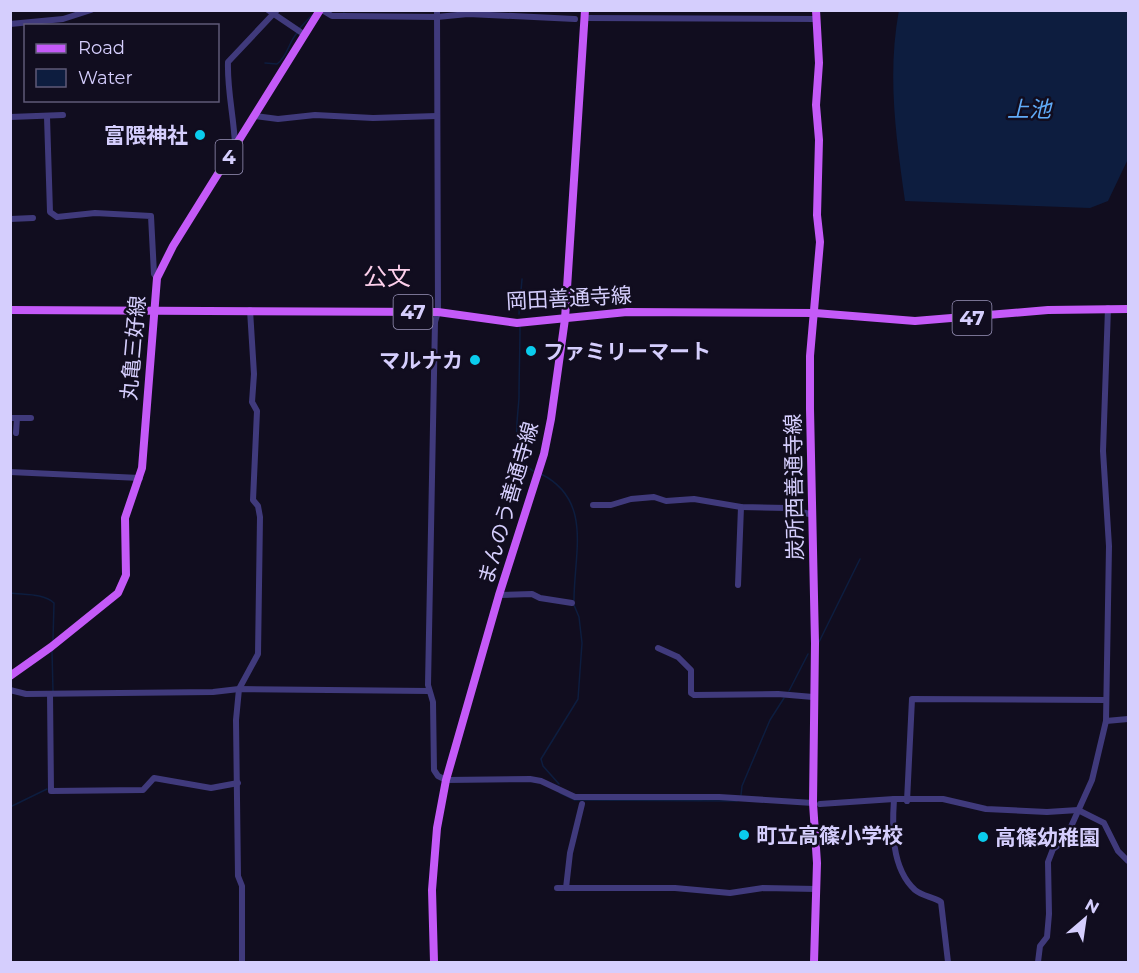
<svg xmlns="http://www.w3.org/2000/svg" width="1139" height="973" font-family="Montserrat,'Noto Sans JP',sans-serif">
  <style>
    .water { fill: #0d1d3f }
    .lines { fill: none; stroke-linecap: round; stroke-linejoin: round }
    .stream { stroke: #0d1d3f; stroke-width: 1.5 }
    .minor { stroke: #403a7c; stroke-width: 6 }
    .major { stroke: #c45af8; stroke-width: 8 }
    .poi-dot { fill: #0acced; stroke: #110d1f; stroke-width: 2 }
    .labels { text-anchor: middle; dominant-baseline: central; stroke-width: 5; stroke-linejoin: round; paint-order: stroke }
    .shield { fill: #110d1f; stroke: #9a94ba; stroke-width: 1.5 }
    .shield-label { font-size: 20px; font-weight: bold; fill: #d5cefd }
    .poi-label { font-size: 21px; font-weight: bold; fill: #d5cefd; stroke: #110d1f; text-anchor: start }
    .street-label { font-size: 21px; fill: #d5cefd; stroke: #110d1f }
    .water-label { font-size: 22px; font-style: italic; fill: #60abf8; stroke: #110d1f }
    .quarter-label { font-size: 24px; fill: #fdd0eb; stroke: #110d1f }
  </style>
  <rect width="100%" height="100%" fill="#110d1f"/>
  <path class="water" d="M899,10L1128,11V159L1108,201L1090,208L905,201C896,136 887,75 899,10Z"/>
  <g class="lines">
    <g class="stream">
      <polyline points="344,12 345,10"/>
      <polyline points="299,29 312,15"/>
      <path d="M265,63L277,64C288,56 288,43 297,33"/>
      <polyline points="519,314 522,279"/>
      <path d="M520,327C520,350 519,374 519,397C518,421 509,455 533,471"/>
      <path d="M541,474C593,500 574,553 574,600"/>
      <path d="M10,593C25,595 43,593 54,603L53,640"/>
      <polyline points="819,642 860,559"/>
      <polyline points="52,651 53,691"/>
      <polyline points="789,691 808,654"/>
      <polyline points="559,784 543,766 541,759 578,699 582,643 579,617 574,605"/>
      <polyline points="560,793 575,800 737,801"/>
      <polyline points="741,795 742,786 770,720 784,698"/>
      <polyline points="10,807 47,789"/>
    </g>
    <g class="minor">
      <polyline points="268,10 305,35"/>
      <polyline points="322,10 332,16 343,16 437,17 468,14 575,19"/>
      <polyline points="437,10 438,312 435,322 428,685 433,702 434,770 438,776 446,780 530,779 541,781 575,797 719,797 813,803"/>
      <polyline points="584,18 817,19"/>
      <polyline points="10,24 63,19 91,10"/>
      <polyline points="255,116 278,119 315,115 373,118 437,116"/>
      <polyline points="10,117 63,115"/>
      <polyline points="47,117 50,212 57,217 95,213 151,216 154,274 157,278"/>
      <path d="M235,145C234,117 227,90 228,62L277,10"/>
      <polyline points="10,219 33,218"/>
      <polyline points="10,418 31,418"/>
      <polyline points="16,433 17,418"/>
      <polyline points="10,472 140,478"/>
      <polyline points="593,505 611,505 631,499 654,497 666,501 694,499 741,507 787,508 813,515"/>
      <polyline points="738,585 741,507"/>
      <polyline points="499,595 532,594 540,598 572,603"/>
      <polyline points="658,648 678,657 691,670 691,693 694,695 778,694 813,697"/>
      <polyline points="10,690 26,694 213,692 239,689 429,691"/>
      <polyline points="50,694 51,791 143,790 154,778 211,788 238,783"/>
      <polyline points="1106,721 1128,719"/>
      <path d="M894,799C892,828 891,868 915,890C922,896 933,897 941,902L948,962"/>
      <polyline points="907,801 912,699 1106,700"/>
      <polyline points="820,804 894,799 943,799 986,809 1047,812 1078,810 1104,823 1118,851 1128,861"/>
      <polyline points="557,888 675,888 730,893 763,888 817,889"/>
      <polyline points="566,888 570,853 582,804"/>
      <polyline points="242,962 242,886 238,876 236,720 239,689 258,654 260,517 258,506 253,500 257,411 252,402 254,374 250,310"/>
      <polyline points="1038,962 1040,946 1047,937 1049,914 1048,862 1053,849 1065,840 1092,780 1106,721 1109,546 1103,451 1108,308"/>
    </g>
    <g class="major">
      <polyline points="10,310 438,312 517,323 627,312 815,313 915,321 1048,310 1128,309"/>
      <polyline points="10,676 51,647 118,593 126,575 125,518 142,468 157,278 173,246 320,10"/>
      <polyline points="434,962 432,890 437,828 446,780 499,595 544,454 551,419 565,319 585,10"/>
      <polyline points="814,962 817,863 813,803 815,643 810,409 810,356 820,242 817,215 819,140 816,105 819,63 816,10"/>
    </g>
  </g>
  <g class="poi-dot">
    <circle cx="200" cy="135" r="6"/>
    <circle cx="531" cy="351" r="6"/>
    <circle cx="475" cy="360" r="6"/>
    <circle cx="744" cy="835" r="6"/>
    <circle cx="983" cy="837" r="6"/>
  </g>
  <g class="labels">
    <g class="shield">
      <rect x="215.5" y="140" width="27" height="34" rx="4.5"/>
      <rect x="393.5" y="295" width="39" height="34" rx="4.5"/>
      <rect x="952.5" y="301" width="39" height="34" rx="4.5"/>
    </g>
    <g class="shield-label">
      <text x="229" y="157">4</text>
      <text x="413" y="312">47</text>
      <text x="972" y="318">47</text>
    </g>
    <g class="poi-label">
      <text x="188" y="135" text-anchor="end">富隈神社</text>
      <text x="543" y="351">ファミリーマート</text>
      <text x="463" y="360" text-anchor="end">マルナカ</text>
      <text x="756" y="835">町立高篠小学校</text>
      <text x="995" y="837">高篠幼稚園</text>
    </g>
    <g class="street-label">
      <text transform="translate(569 298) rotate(-3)">岡田善通寺線</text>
      <text transform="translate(133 348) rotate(-85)">丸亀三好線</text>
      <text transform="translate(794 487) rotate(-91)">炭所西善通寺線</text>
      <text transform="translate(508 503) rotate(-74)">まんのう善通寺線</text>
    </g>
    <g class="water-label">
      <text x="1029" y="109">上池</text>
    </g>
    <g class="quarter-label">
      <text x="387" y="276">公文</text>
    </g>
  </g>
  <rect width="1139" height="973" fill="none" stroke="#d5cefd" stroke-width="24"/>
  <rect x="24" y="24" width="195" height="78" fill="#110d1f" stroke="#5f5a78" stroke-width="1.5"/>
  <rect x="36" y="44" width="30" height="9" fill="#c45af8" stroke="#5f5a78" stroke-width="1.5"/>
  <text x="78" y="54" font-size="18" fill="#d5cefd">Road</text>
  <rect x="36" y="69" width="30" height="18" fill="#0d1d3f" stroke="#5f5a78" stroke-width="1.5"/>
  <text x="78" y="84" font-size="18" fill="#d5cefd">Water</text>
  <g transform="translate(1085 919) rotate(29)" stroke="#110d1f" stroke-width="4.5" paint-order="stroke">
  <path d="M0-4.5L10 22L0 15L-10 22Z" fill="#d5cefd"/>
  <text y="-9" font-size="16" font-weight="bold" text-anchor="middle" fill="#d5cefd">N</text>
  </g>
</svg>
